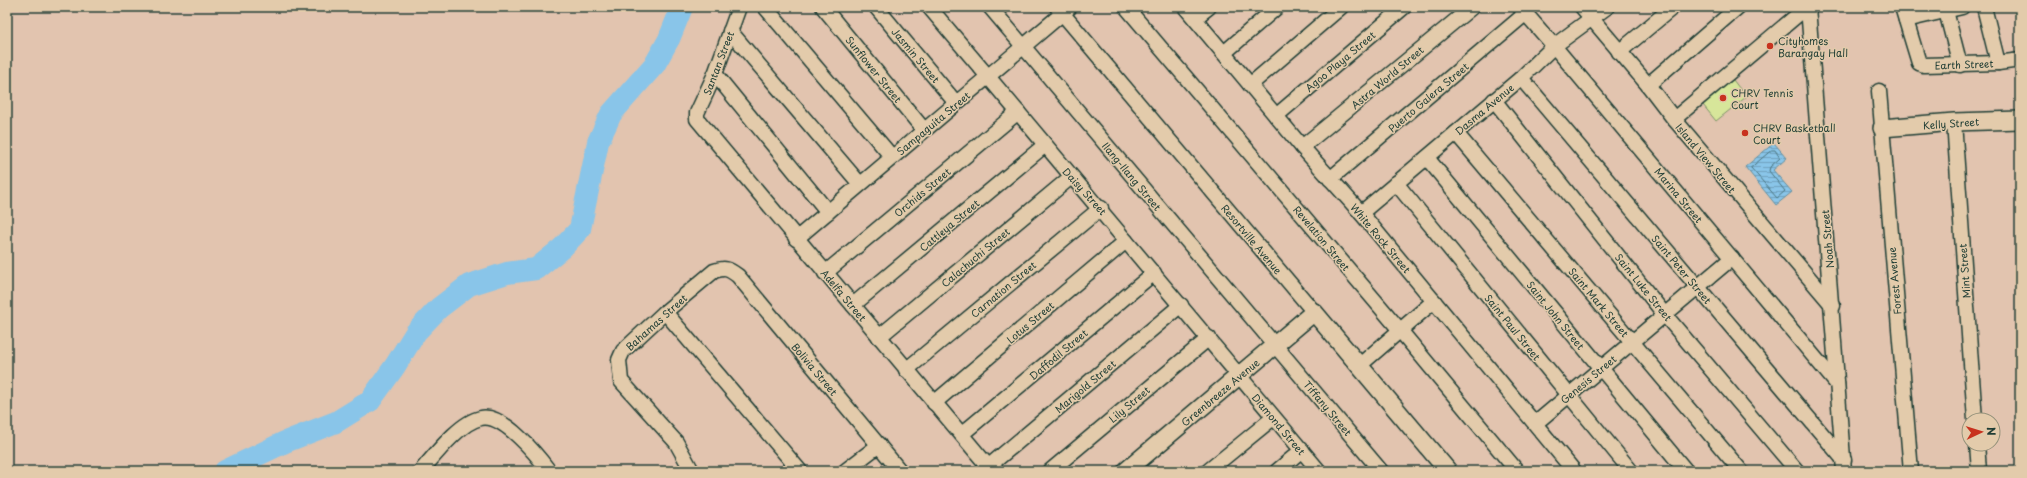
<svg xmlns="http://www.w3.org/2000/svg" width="2027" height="478" font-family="'Playpen Sans',sans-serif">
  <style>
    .park { fill: #d7e69a; stroke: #7b9267 }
    .water { fill: url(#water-rules); stroke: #5f8fa1 }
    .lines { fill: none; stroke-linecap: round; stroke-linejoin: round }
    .shore { stroke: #49737c; stroke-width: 1 }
    .river { stroke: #89c5e9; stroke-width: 22 }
    .minor-casing { stroke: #1f3d34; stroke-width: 17 }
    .tertiary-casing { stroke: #1f3d34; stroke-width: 20 }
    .minor { stroke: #e3cbab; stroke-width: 14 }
    .tertiary { stroke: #e3cbab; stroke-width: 17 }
    .poi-dot { fill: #c8321e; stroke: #e3cbab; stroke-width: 1.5 }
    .labels { text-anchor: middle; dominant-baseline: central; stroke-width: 3; stroke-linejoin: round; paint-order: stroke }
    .poi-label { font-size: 10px; fill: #1f3d34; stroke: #e3cbab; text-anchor: start }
    .street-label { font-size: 10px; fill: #1f3d34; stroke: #e3cbab }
  </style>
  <defs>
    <pattern id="water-rules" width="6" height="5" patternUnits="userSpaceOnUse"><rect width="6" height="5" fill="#89c5e9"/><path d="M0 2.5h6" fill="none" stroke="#6fa1be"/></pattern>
  </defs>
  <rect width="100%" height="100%" fill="#e2c4af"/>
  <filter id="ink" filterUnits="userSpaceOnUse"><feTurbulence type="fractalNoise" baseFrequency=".025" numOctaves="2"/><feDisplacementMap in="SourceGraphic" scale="8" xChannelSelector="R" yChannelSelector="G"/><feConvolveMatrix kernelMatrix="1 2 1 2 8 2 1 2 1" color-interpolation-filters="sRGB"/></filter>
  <g filter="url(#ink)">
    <polygon class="park" points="1730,76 1746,97 1716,121 1699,100"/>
    <polygon class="water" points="1774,143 1787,158 1773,170 1792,192 1776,205 1745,167"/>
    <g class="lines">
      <polygon class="shore" points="1772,150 1775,150 1780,158 1770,167 1769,171 1785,191 1777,198 1751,168"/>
      <polyline class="river" points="225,471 285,442 336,422 370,401 395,366 416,332 439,308 469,285 507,273 536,269 562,248 580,229 598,142 611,114 655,64 669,39 682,7"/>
      <defs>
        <g id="minor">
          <polyline points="739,7 715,74 697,113 697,119 992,471"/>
          <polyline points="765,7 892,157"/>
          <polyline points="823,7 924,130"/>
          <polyline points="876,7 956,103"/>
          <path d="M929,7C1060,161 1190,316 1319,471"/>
          <polyline points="990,7 1381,471"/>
          <polyline points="1057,7 1314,312"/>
          <polyline points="1126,7 1399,329 1517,471"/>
          <polyline points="1185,7 1302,147 1361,213 1574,471"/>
          <polyline points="1520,7 1554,46 1837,384"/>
          <polyline points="1582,7 1648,85 1674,119 1833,306"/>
          <polyline points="1808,7 1844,471"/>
          <polyline points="1902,7 1919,63 1924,65 1998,63 2020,60"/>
          <polyline points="1984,7 1998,63"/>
          <polyline points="1946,11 1960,65"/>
          <polyline points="1195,18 1209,7"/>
          <polyline points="1906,20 1962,7"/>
          <polyline points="730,31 860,184"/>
          <polyline points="1619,52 1673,7"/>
          <polyline points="1224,53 1277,7"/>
          <polyline points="715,74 828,212"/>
          <polyline points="1521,78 1844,460"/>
          <polyline points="1250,85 1341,7"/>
          <polyline points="1648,85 1738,7"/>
          <polyline points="1879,91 1911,471"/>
          <polyline points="1494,100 1665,315 1797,471"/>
          <polyline points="1276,116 1404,7"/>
          <polyline points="1674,119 1807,7"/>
          <polyline points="1954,122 1975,420"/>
          <polyline points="1456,133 1741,471"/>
          <polyline points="1302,147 1472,7"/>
          <polyline points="1427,158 1686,471"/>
          <polyline points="1330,179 1525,14"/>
          <polyline points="1396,183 1631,471"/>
          <polyline points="1361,213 1521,78 1554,46 1607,7"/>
          <polyline points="796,239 1070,7"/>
          <polyline points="825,273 1018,112"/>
          <polyline points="853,305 1045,145"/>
          <polyline points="665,312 800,471"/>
          <polyline points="879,337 1071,177"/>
          <polyline points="1360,365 1434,301"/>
          <polyline points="906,370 1101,208"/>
          <polyline points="934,403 1126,241"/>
          <polyline points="1536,423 1732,258"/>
          <polyline points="962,434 1154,273"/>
          <polyline points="1977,444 1979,471"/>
          <polyline points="989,466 1181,305"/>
          <path d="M421,471C435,455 460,422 481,418C503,413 537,455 549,471"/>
          <path d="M692,471L676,442L621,381L619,360L623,351L665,312L714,271C725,267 729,269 738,276L900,471"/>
          <polyline points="845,471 879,445"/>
          <polyline points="1050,471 1209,338"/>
          <polyline points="1208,471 1273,418"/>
          <polyline points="1277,471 1302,450"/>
        </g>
        <g id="tertiary">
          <polyline points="1882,128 1954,122 2020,120"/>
          <polyline points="1126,471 1314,312 1448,471"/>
        </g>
      </defs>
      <use href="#minor" class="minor-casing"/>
      <use href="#tertiary" class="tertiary-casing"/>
      <use href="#minor" class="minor"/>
      <use href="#tertiary" class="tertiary"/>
    </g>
  </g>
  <g class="poi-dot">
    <circle cx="1770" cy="46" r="4"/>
    <circle cx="1723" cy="98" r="4"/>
    <circle cx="1745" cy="133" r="4"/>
  </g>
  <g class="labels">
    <g class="poi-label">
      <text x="1778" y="40">Cityhomes<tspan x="1778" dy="12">Barangay Hall</tspan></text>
      <text x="1731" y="92">CHRV Tennis<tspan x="1731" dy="12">Court</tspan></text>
      <text x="1753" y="127">CHRV Basketball<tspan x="1753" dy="12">Court</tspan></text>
    </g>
    <g class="street-label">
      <text transform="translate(916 55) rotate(50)">Jasmin Street</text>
      <text transform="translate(1340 61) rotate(-40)">Agoo Playa Street</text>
      <text transform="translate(718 63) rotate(-69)">Santan Street</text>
      <text transform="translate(1964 64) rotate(-2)">Earth Street</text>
      <text transform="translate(874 69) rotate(51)">Sunflower Street</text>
      <text transform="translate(1387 77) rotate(-40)">Astra World Street</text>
      <text transform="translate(1428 97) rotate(-40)">Puerto Galera Street</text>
      <text transform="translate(1484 109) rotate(-40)">Dasma Avenue</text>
      <text transform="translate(933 123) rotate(-40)">Sampaguita Street</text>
      <text transform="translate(1951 123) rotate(-4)">Kelly Street</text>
      <text transform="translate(1706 158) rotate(50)">Island View Street</text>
      <text transform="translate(1132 176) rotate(50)">Ilang-Ilang Street</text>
      <text transform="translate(1085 191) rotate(48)">Daisy Street</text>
      <text transform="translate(922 192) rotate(-40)">Orchids Street</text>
      <text transform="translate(1679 195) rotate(50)">Marina Street</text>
      <text transform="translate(949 225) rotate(-40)">Cattleya Street</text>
      <text transform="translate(1322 238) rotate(50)">Revelation Street</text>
      <text transform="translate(1381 238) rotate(50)">White Rock Street</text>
      <text transform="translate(1252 239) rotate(50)">Resortville Avenue</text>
      <text transform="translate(1827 239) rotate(-95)">Noah Street</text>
      <text transform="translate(975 257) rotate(-40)">Calachuchi Street</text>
      <text transform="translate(1682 269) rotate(50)">Saint Peter Street</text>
      <text transform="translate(1964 271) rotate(-94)">Mint Street</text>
      <text transform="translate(1894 281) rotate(-95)">Forest Avenue</text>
      <text transform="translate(1644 287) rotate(51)">Saint Luke Street</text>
      <text transform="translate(1003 289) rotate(-40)">Carnation Street</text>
      <text transform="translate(844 295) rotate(50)">Adelfa Street</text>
      <text transform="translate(1599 302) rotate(50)">Saint Mark Street</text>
      <text transform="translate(1556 315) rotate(51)">Saint John Street</text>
      <text transform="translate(656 322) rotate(-42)">Bahamas Street</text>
      <text transform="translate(1030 322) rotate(-40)">Lotus Street</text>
      <text transform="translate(1513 327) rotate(51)">Saint Paul Street</text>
      <text transform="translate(1058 354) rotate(-40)">Daffodil Street</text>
      <text transform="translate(815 369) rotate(50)">Bolivia Street</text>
      <text transform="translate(1588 379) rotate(-40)">Genesis Street</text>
      <text transform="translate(1085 386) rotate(-40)">Marigold Street</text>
      <text transform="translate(1220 392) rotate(-40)">Greenbreeze Avenue</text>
      <text transform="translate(1129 404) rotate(-40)">Lily Street</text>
      <text transform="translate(1328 408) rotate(50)">Tiffany Street</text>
      <text transform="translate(1279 424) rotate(50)">Diamond Street</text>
    </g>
  </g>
  <rect width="2027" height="478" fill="none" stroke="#e3cbab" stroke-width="24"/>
  <rect x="12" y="12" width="2003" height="454" fill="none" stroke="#1f3d34" stroke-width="1.5" filter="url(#ink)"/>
  <g transform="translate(1981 432) rotate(86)"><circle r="19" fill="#e3cbab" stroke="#95927b"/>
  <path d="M0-3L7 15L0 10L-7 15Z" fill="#c8321e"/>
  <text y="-6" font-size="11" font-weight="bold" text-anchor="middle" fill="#1f3d34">N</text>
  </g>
</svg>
